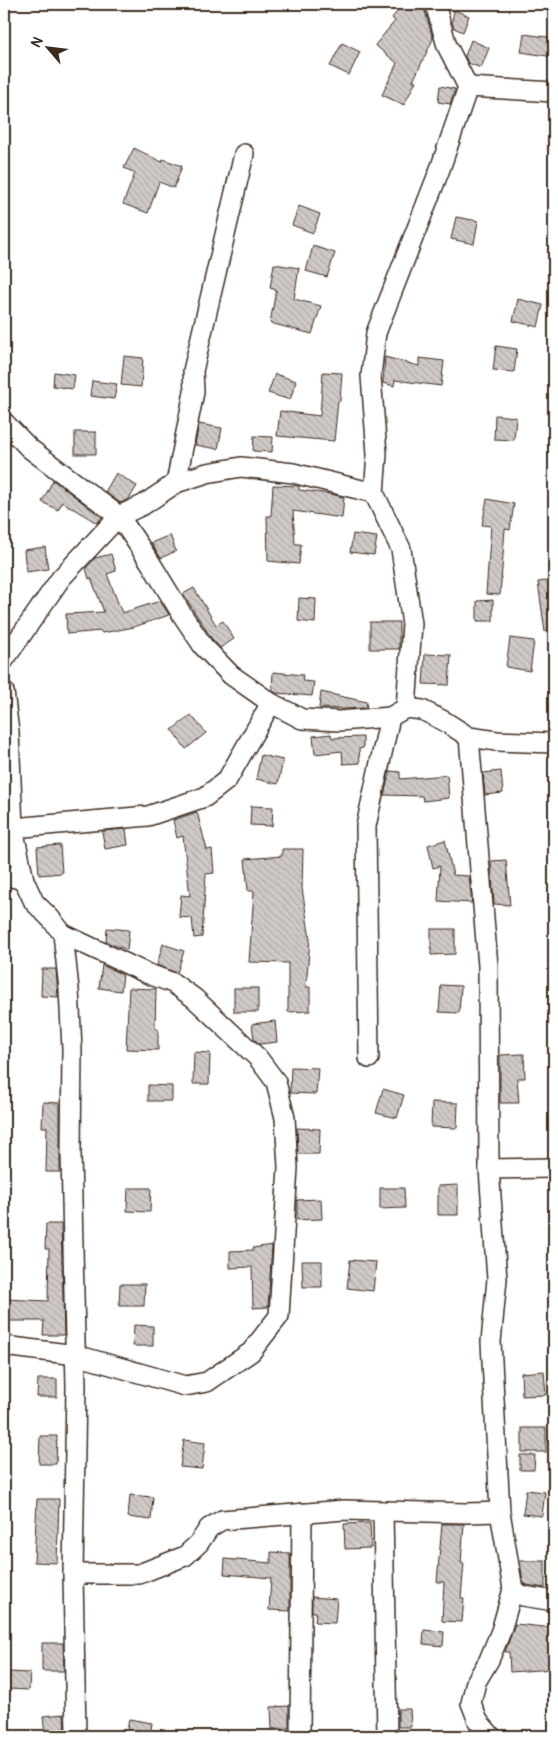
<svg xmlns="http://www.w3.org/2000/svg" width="558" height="1740" font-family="Pangolin,sans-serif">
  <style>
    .building { fill: url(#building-back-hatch); stroke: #3b2a1e }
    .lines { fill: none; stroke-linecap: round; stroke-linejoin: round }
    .street-casing { stroke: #3b2a1e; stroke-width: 22 }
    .street { stroke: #fff; stroke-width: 19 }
  </style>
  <defs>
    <pattern id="building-back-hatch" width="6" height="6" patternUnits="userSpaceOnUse" patternTransform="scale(1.25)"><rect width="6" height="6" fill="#cfcac7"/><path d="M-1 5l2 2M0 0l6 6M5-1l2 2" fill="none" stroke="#b3aeaa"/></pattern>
  </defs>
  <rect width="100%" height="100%" fill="#fff"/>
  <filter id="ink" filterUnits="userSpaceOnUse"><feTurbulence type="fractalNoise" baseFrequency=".02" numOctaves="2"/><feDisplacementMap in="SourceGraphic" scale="10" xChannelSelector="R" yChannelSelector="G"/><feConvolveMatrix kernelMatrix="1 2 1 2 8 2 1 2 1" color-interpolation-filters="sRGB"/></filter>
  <g filter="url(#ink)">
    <g class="building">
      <polygon points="403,4 419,4 424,8 433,39 413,81 416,81 404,105 382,95 397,63 375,45 395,21 392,18"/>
      <polygon points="454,10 469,16 463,32 454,28 452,21"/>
      <polygon points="524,34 554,38 554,57 521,52"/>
      <polygon points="471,40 489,48 481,68 468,63 465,56"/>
      <polygon points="342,43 360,52 349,75 330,66"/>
      <polygon points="440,86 455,89 450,104 438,102"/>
      <polygon points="134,148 162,162 163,159 182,166 174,188 159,182 148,213 123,204 135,173 124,168"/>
      <polygon points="299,206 320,214 313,233 292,225"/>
      <polygon points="456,217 478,221 474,244 451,239"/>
      <polygon points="313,246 335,253 327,277 306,271"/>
      <polygon points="274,264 299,268 294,299 321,306 312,334 270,323 276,290 270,288"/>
      <polygon points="518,299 543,305 538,327 513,321"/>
      <polygon points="496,346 517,349 514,372 493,370"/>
      <polygon points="124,356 143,358 141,387 121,385"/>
      <polygon points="385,357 419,366 419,358 444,361 441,386 395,380 394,386 383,383"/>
      <polygon points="54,372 75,375 73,389 53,386"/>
      <polygon points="323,372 342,373 340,401 338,401 334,441 277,436 280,411 320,416"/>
      <polygon points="275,374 296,381 290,400 268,393"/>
      <polygon points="92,381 117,384 114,399 90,396"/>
      <polygon points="495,415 516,417 514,440 494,439"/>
      <polygon points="199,424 222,428 218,449 195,445"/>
      <rect x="75" y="432" width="21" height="22"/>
      <polygon points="254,436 273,437 272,452 253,451"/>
      <polygon points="116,473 137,486 129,499 120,503 105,492"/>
      <polygon points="53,480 102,517 97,523 62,502 58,510 42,502"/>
      <polygon points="273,485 299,486 299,490 330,494 344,497 342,518 293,511 295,544 301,544 299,564 268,561 267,516 271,516"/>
      <polygon points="487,499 514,504 510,530 505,529 500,595 486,594 491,526 482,525"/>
      <polygon points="353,534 377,537 374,555 350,552"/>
      <polygon points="170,535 176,551 161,558 151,543"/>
      <polygon points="45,547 48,569 26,572 24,550"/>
      <polygon points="111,554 116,571 107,574 122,613 160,601 169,615 134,627 102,633 101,631 67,634 66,614 104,612 91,578 89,579 86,568 95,558"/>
      <polygon points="554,580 554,631 545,632 538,582"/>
      <polygon points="194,588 216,625 223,621 234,639 220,648 212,639 183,594"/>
      <polygon points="299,598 316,599 315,623 298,621"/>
      <polygon points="493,600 493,621 477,621 477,601"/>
      <rect x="370" y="622" width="29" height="27"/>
      <polygon points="510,638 534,641 530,671 506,667"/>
      <polygon points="425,654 451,655 449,685 423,684"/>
      <polygon points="273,672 303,675 302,681 314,682 312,696 276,693 272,690"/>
      <polygon points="321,692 367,702 366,708 343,709 319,708"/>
      <polygon points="191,715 206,733 186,749 172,730"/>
      <polygon points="331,734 332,738 363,737 363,748 359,749 360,763 343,764 342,751 315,754 313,736"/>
      <polygon points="261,755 283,760 278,784 256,779"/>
      <polygon points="390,771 400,772 400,779 447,775 449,798 423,801 422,796 384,795"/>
      <polygon points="501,771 503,793 485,795 483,773"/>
      <polygon points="251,806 273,807 272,826 250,825"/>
      <polygon points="197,812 207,850 212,849 214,873 206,874 202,937 194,938 192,918 179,917 181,895 190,896 183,836 177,838 173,820"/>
      <polygon points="126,829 128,845 105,849 102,831"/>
      <polygon points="445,840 453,875 469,876 472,903 438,901 440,866 433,868 428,845"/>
      <polygon points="60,845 62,873 39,875 37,847"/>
      <polygon points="282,849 303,849 302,888 310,939 306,987 310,987 310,1011 288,1012 288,963 249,962 254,891 248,891 245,859 282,856"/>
      <polygon points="506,860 510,905 494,904 491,861"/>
      <polygon points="107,928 129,930 127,950 106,942"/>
      <polygon points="431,929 455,929 455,954 431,955"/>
      <polygon points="163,944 184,951 177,973 157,965"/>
      <polygon points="102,965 123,975 121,991 99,988"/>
      <polygon points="42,969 56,969 58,997 41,996"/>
      <polygon points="441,985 461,986 459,1013 439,1012"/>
      <polygon points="129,988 156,989 155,1029 158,1029 158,1050 126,1049"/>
      <rect x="234" y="988" width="24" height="24"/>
      <polygon points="275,1021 277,1042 260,1044 254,1039 252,1024"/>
      <polygon points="194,1052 210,1053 209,1084 193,1084"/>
      <polygon points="524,1054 525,1078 517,1078 519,1103 500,1103 500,1055"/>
      <polygon points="291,1067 318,1068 316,1094 290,1093"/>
      <polygon points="148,1085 172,1086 172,1101 148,1101"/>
      <polygon points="383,1089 404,1095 397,1118 376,1113"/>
      <polygon points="43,1102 60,1103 60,1172 46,1172 47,1127 42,1127"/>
      <polygon points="432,1102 458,1103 457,1128 431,1127"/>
      <polygon points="297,1128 320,1129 319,1154 298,1154"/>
      <polygon points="458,1185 458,1215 438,1215 438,1186"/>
      <polygon points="128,1188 151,1188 150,1212 127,1211"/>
      <polygon points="380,1188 404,1188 405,1208 380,1209"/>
      <polygon points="321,1199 322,1219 297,1220 297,1200"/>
      <polygon points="46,1224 61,1224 64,1335 43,1335 44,1321 4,1321 4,1299 48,1301 49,1249 45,1249"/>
      <polygon points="272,1245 268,1307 253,1308 252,1267 230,1268 230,1251 253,1250 253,1248"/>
      <polygon points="350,1260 376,1262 373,1291 347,1288"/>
      <polygon points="302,1261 322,1261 322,1287 303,1287"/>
      <polygon points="120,1284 145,1284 144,1306 119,1306"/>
      <polygon points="134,1325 153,1326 153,1346 133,1346"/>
      <polygon points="544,1371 546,1395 522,1396 521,1373"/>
      <polygon points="38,1379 57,1379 57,1397 37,1397"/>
      <rect x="522" y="1428" width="24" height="24"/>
      <polygon points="40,1436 57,1436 56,1464 39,1464"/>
      <polygon points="184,1440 205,1443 202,1469 180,1467"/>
      <polygon points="520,1455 535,1455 534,1470 520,1470"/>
      <polygon points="526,1490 545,1492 542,1516 523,1514"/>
      <polygon points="130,1495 153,1497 151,1520 128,1517"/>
      <polygon points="37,1499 59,1499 57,1563 34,1562"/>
      <polygon points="370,1523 371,1548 345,1549 344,1524"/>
      <polygon points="442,1524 464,1524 461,1563 464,1563 461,1598 464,1598 462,1622 442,1621 444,1582 437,1582"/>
      <polygon points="271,1552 290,1553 290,1611 269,1610 271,1578 224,1574 225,1559 271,1563"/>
      <polygon points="520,1561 545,1561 545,1588 527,1585 523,1582"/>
      <polygon points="312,1597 337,1599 335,1623 315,1622 316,1612 312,1612"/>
      <polygon points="515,1624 544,1627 554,1626 554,1669 510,1672 509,1652 505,1652"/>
      <polygon points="424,1630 444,1632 443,1646 423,1644"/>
      <polygon points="42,1643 63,1643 64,1671 42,1671"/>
      <polygon points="9,1672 30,1673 29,1690 8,1689"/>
      <polygon points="289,1706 289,1728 272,1729 271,1707"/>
      <polygon points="398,1709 410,1709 411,1727 398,1727"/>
      <polygon points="64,1714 65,1736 45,1736 43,1716"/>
      <polygon points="129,1719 152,1723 150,1736 126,1736"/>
    </g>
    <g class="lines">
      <defs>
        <g id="street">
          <polyline points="468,87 554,92"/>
          <polyline points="4,422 29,448 119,516 150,562 183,616 203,646 231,675 271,703 302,719 339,721 390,717 406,708 422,710 444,721 469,737 497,741 554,743"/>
          <polyline points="176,483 194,392 193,371 244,154"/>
          <polyline points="4,660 61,578 119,516 143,505 176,483 207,473 241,467 293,473 374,493"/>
          <polyline points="4,692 9,732 13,828 24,880 34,902 51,919 63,934 69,989 72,1049 71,1153 76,1387 73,1574 76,1736"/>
          <polyline points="406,708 412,624 401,549 374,493 377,454 371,376 376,333 440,169 468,87 447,46 435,4"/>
          <polyline points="469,737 488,966 489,1169 497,1279 491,1342 500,1512 513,1589 523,1596 554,1601"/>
          <polyline points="13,828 148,816 205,797 227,780 271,703"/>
          <polyline points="4,875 24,880"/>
          <polyline points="369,1058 366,826 390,717"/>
          <polyline points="489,1169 554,1168"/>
          <polyline points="4,1346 76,1355 185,1386 207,1382 251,1352 279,1316 288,1167 285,1118 276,1082 258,1058 194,998 173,983 146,973 63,934"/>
          <polyline points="383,1511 387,1736"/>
          <polyline points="73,1574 139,1574 185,1556 199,1543 209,1528 222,1520 344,1510 466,1513 500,1512"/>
          <polyline points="300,1736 302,1513"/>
          <polyline points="491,1736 478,1721 471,1703 476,1682 489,1660 501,1631 513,1589"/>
        </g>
      </defs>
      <use href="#street" class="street-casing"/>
      <use href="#street" class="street"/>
    </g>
  </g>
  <rect width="558" height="1740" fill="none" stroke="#fff" stroke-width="20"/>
  <rect x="10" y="10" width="538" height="1720" fill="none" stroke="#3b2a1e" stroke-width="2" filter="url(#ink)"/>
  <g transform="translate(48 48) rotate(298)" stroke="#ffffff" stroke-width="4" paint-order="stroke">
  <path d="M0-4L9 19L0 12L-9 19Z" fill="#3b2a1e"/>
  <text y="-8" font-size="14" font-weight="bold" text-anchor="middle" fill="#3b2a1e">N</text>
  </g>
</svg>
